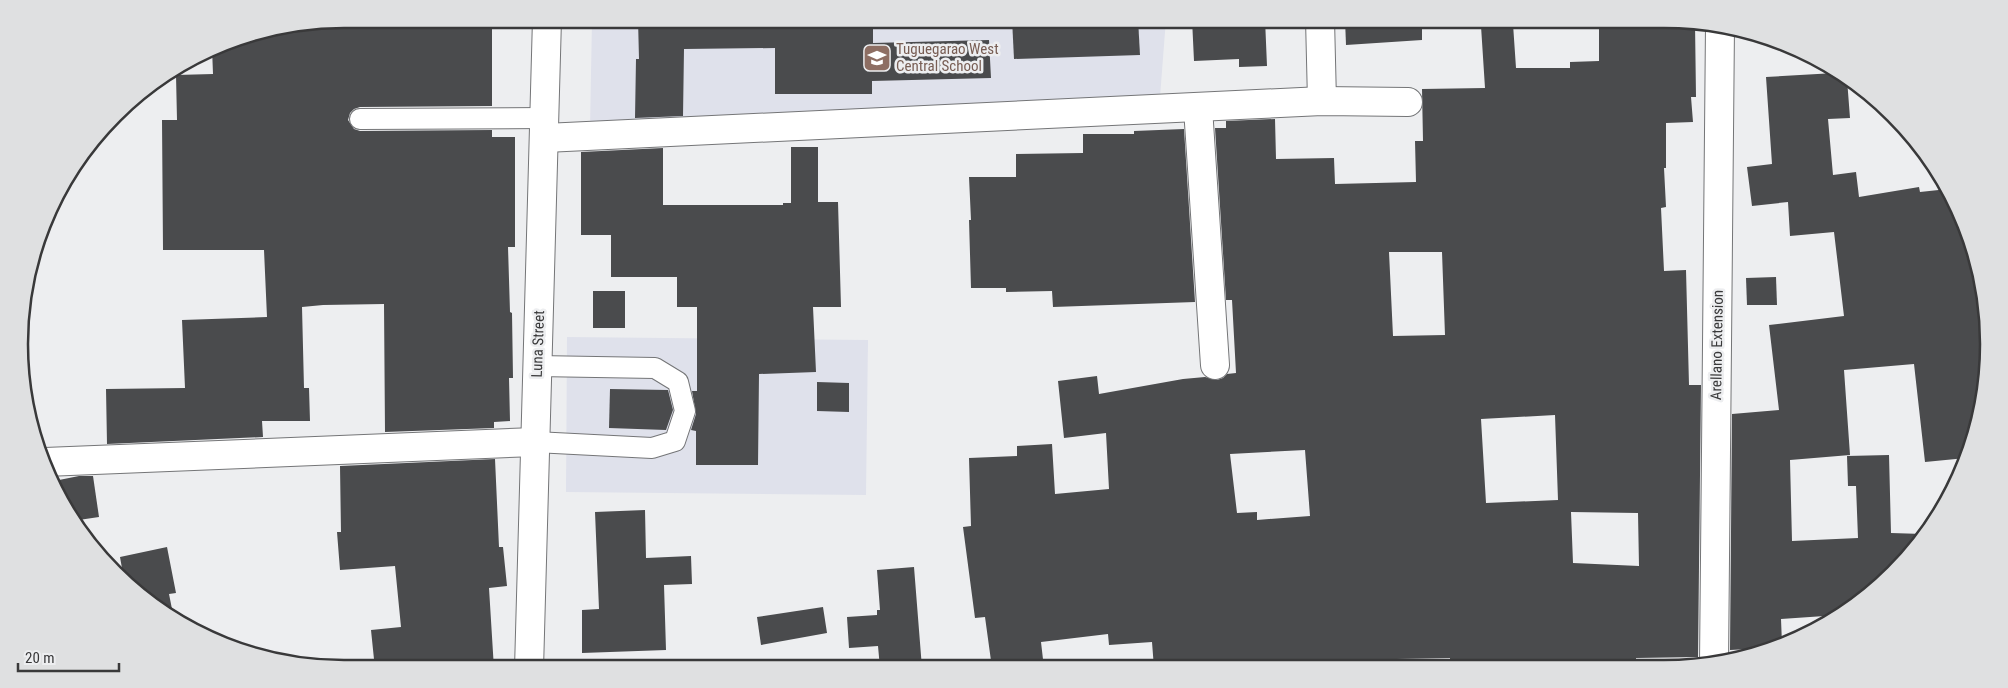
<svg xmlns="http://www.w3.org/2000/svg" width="2008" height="688" font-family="'Roboto Condensed',sans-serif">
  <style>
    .built { fill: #dfe1eb }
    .building { fill: #4a4b4d; fill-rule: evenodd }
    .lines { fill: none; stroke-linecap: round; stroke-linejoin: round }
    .service-casing { stroke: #747577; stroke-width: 22 }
    .minor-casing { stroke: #747577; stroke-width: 30 }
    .primary-casing { stroke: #747577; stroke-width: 30 }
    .service { stroke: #fff; stroke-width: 20 }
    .minor { stroke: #fff; stroke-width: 28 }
    .primary { stroke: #fff; stroke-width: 28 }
    .labels { text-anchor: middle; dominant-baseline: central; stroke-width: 5; stroke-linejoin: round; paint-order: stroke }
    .education-label { font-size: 15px; fill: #785e54; stroke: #edeef0; text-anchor: start }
    .street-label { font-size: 15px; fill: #39393a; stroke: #edeef0 }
    .rim { fill: none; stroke: #39393a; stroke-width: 2.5 }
  </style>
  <rect width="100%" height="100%" fill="#edeef0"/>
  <g class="built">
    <polygon points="592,19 1166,19 1160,97 590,129"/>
    <polygon points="567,337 868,340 866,495 566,492"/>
  </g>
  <g class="building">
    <polygon points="344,19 492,19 492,106 360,107 354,109 350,113 348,120 354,129 360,131 492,130 492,137 515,137 515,247 508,247 510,312 512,313 513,378 509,378 510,421 494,422 494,428 385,432 384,304 323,305 302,307 304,388 309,388 310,421 262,421 263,437 107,444 106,389 185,388 182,320 267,317 264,250 163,250 162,120 177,120 176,75 213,74 212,48 220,43"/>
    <polygon points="638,19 873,19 873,43 989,40 991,78 872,81 872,94 775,94 775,48 684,49 683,116 635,118 636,59 639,59"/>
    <polygon points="1012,19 1138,19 1140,55 1014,59"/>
    <polygon points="1192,19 1265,19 1267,66 1239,67 1239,59 1194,61"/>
    <polygon points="1345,19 1422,19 1422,40 1346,45"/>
    <path d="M1646,19H1664L1695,23L1696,97H1691L1693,122L1666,123V168H1664L1666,207L1661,208L1664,271L1686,270L1689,385H1701L1698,657L1636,658V667H1512V662L1450,665V658L1290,661V667L1154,668L1152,642L1109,645L1108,634L1041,642L1044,668H992L985,617L975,618L963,527L971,526L969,458L1017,456V446L1052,444L1055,494L1109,489L1106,433L1064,438L1058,381L1097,376L1099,394L1183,379L1205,377L1217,380L1223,378L1227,374L1236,373L1232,300H1226L1215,128H1226V121L1275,119L1276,159L1334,158L1335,184L1416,182L1415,141H1423L1422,89L1485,88L1481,26L1513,24L1516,68H1570V62L1599,61V25L1646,24ZM1389,252H1442L1445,335L1393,336ZM1555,415L1558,500L1486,503L1481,419ZM1305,450L1310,516L1257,520V512L1237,513L1230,454ZM1571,512L1638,513L1639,566L1573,563Z"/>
    <polygon points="1835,73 1847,79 1850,118 1828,119 1833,175 1856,172 1859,197 1919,187 1920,192 1948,189 1986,301 1978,428 1966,458 1925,462 1914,364 1844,370 1850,455 1790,460 1792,541 1858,538 1856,486 1848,486 1847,456 1889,455 1891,533 1923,534 1879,588 1839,615 1781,619 1782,644 1768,648 1730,650 1732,414 1779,410 1769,325 1844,316 1834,232 1790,236 1788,202 1752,206 1747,167 1772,164 1766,77"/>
    <polygon points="1184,129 1195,302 1053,307 1052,291 1006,292 1006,288 971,288 969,220 971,220 969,177 1016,177 1016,154 1083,153 1083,134 1134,134 1134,131"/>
    <polygon points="791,147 818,147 818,202 838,202 841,307 813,307 816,372 759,374 758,465 696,465 696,431 691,430 696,414 692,391 697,391 697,307 677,307 677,277 611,277 611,235 581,235 581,152 663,148 663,205 783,205 783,203 791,203"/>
    <polygon points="1776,277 1777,305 1747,305 1746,278"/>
    <rect x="593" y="291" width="32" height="37"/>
    <polygon points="817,382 849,383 849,412 817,411"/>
    <polygon points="610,389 668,390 673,410 666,430 609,428"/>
    <polygon points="495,459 499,547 503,547 507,586 489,588 494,669 375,669 371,630 401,627 395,566 340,570 337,532 341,532 340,466"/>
    <polygon points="79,476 93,476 99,517 72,521 54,481"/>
    <polygon points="645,510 646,558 691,556 692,584 664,585 666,650 582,653 582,610 599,609 595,512"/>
    <polygon points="167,547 176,593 169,594 174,619 163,614 123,574 120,557"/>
    <polygon points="914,567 922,668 880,668 878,646 849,648 847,617 877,615 877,610 880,610 877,570"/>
    <polygon points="823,607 827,633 761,645 757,617"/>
  </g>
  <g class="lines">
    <defs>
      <g id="service">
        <polyline points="360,119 545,118"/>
        <polyline points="535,442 652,448 675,441 685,411 678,382 655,368 537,366"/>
      </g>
      <g id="minor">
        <polyline points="1320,19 1322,101"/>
        <polyline points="1198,108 1215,365"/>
        <polyline points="545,138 1322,101 1408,102"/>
        <polyline points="45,462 535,442"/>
        <polyline points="1714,664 1720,26"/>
      </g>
      <polyline id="primary" points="529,669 547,19"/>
    </defs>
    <use href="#service" class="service-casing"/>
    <use href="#minor" class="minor-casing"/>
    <use href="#primary" class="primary-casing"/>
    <use href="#service" class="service"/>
    <use href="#minor" class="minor"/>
    <use href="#primary" class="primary"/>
  </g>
  <defs>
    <symbol id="school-square" viewBox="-11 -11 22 22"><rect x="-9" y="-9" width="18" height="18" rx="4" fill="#8d6e63" stroke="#edeef0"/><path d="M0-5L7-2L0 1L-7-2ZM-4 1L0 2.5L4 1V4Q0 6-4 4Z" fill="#fff"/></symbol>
  </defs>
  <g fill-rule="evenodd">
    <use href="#school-square" x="861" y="42" width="32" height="32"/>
  </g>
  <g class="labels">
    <g class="education-label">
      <text x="896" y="49">Tuguegarao West<tspan x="896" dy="17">Central School</tspan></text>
    </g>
    <g class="street-label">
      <text transform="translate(538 344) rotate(-88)">Luna Street</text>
      <text transform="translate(1717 345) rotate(-89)">Arellano Extension</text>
    </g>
  </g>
  <path d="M0 0H2008V688H0ZM344 28H1664A316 316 0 0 1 1980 344V344A316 316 0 0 1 1664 660H344A316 316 0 0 1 28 344V344A316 316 0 0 1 344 28Z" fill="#dfe0e1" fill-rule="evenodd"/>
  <path class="rim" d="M344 28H1664A316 316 0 0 1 1980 344V344A316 316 0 0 1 1664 660H344A316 316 0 0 1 28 344V344A316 316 0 0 1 344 28Z"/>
  <path d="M18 663v8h101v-8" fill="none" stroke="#39393a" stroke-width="2.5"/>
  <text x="25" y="663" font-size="15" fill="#39393a" stroke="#edeef0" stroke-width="4" paint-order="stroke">20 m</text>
</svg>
